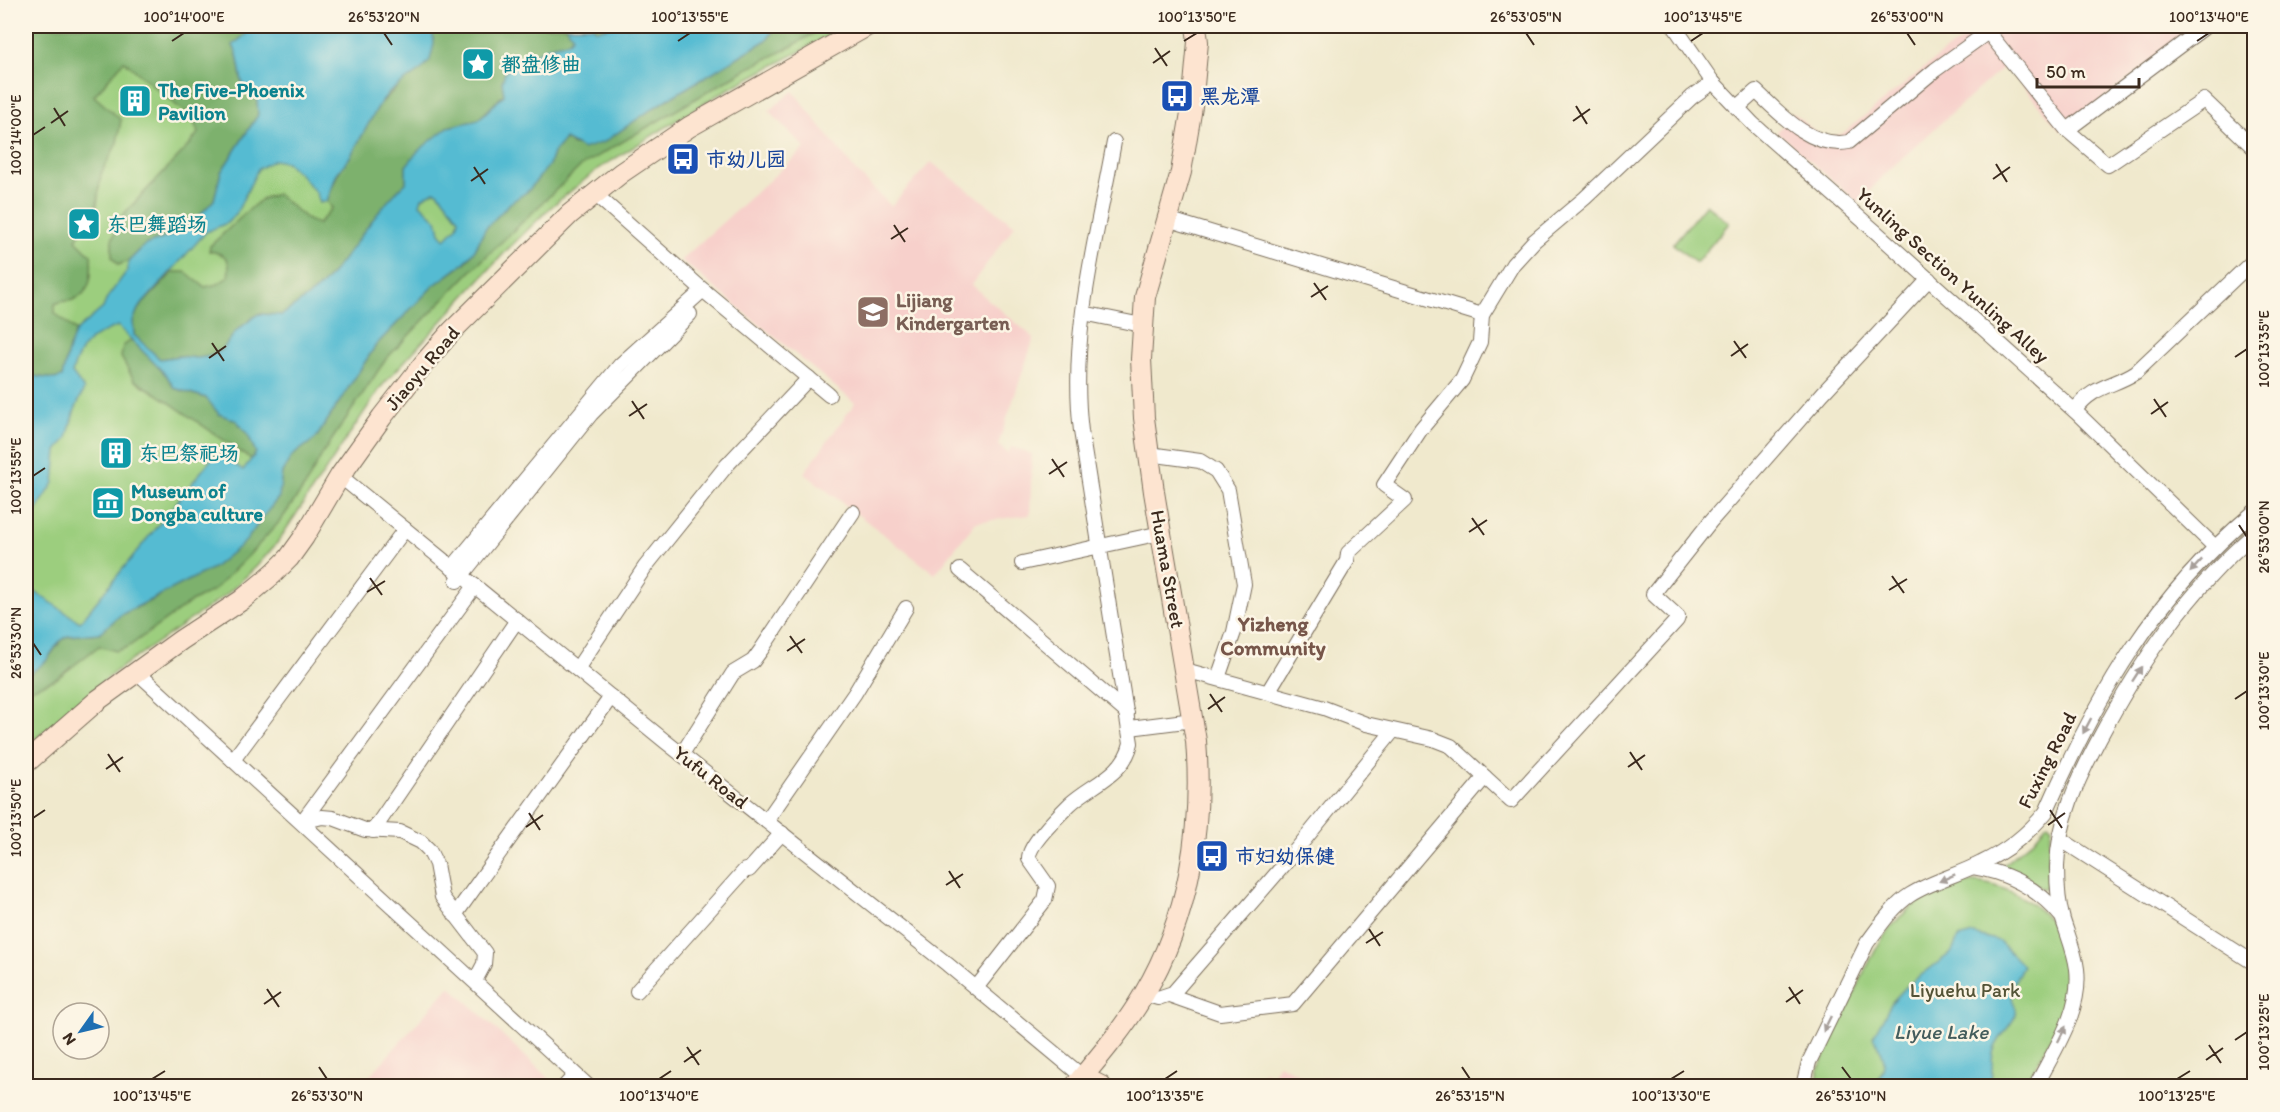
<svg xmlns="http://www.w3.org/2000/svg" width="2280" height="1112" font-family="Itim,'LXGW WenKai TC',sans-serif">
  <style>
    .built { fill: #f7d0cb }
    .green { fill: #9cce7e; stroke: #6c7c4e; stroke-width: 1.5 }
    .forest { fill: #7db16d; stroke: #5c6e46; stroke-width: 1.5 }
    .water { fill: #54bbd2; stroke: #487278; stroke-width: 1.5; fill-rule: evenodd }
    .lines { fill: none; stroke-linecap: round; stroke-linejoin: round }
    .street-casing { stroke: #7a6d5b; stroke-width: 16 }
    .secondary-casing { stroke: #7a6d5b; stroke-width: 22 }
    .street { stroke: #fff; stroke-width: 14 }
    .secondary { stroke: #fde4d0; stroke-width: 20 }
    .oneway { fill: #a79f9a }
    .ticks { fill: none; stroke: #3b2a1e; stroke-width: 2 }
    .labels { text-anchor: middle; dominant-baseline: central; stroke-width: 5; stroke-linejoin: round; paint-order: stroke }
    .culture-label { font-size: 20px; font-weight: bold; fill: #0d838f; stroke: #fcf5e5; text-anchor: start }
    .transit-label { font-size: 20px; font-weight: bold; fill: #164399; stroke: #fcf5e5; text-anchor: start }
    .street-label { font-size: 20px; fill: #3b2a1e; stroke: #fcf5e5 }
    .education-label { font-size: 20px; font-weight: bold; fill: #785e54; stroke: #fcf5e5; text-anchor: start }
    .park-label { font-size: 20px; fill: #535336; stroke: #fcf5e5 }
    .neighbourhood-label { font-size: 21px; font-weight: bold; fill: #77564a; stroke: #fcf5e5 }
    .water-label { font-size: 21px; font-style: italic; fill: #445d5d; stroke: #fcf5e5 }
    .neatline { fill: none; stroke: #3b2a1e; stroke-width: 2 }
    .ticks-label { font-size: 15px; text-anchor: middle; fill: #3b2a1e }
  </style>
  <rect width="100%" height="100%" fill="#fcf5e5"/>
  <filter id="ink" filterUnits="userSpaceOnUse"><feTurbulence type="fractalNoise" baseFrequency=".0167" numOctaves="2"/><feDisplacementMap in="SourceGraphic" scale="12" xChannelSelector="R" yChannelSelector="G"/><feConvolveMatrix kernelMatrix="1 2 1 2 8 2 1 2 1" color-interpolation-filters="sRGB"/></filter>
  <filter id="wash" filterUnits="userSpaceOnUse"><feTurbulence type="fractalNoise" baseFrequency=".008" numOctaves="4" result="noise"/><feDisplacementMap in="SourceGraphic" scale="24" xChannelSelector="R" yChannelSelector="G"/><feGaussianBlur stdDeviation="1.35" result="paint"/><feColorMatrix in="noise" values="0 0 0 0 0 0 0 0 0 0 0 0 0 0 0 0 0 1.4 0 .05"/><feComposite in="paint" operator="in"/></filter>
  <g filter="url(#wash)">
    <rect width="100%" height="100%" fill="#f0e9cd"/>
    <g class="built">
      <polygon points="1985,26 2198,26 2061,131 2005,65 1890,169 1858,203 1777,132 1793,113 1824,139 1842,134 1944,52"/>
      <polygon points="793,91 855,170 891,206 931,162 1015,225 971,285 1034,338 998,445 1008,453 1011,447 1032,454 1030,515 976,522 935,574 804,473 855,403 681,260 805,148 769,111"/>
      <polygon points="450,986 557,1086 361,1086"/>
      <polygon points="1279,1064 1316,1083 1324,1077 1335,1086 1255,1086 1264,1071 1271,1076"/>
    </g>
    <g class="green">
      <polygon points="26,26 843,26 818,42 721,93 598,169 551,207 508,249 381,387 277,543 256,567 226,595 116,671 26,747"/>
      <polygon points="1706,204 1729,223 1696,263 1673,244"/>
      <polygon points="2046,824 2049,824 2052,827 2049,843 2048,886 2043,889 2001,867 2034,839"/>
      <path d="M1973,882C2029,886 2081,934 2068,994C2062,1025 2039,1058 2025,1086H1816C1819,1058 1834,1035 1847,1010C1858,987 1868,961 1882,939C1901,909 1938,884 1973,882Z"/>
    </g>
    <g class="forest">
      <path d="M26,26H250L246,34L233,45L237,54L242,82L257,99L258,115L221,172L214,200L197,218L174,227L173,235L145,245L129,261L118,265L112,257V240L120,218L190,144L198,133L192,116L177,106L124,61L94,96L121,120L117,143L101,174L97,205L76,240L91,255C92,272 93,293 73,300C66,302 63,300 55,304V313L76,331L69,348L62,377L54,379L26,375Z"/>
      <path d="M444,26H566L573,36L568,42L547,47L502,82L504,94L478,120L448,127L406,166V183C373,213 353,252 323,284C311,296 295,305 282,315L258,314L236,331L223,349L211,356L197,358L179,356L160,359L134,335L133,321L138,309L173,272H185L205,287L218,284L228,277C231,259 227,254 209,251L210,246L252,207L262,199L277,194L308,220L318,224L332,208L327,201L338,173L350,157L379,105L400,84L433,35Z"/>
      <polygon points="776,26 826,26 794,45 743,71 581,166 471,271 386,359 323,453 305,486 281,520 250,554 214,590 191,602 128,647 116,651 99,646 56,679 26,691 26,677 46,661 60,642 68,636 99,633 121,615 156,598 263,517 279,497 282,472 292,456 316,438 376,345 433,286 465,263 475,250 485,229 510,203 528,191 549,165 553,153 566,139 573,145 604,142 655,107 768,39"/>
      <polygon points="132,340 167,376 174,388 206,398 219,413 237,421 248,435 256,453 251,459 157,394 134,380 121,357 123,346"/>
    </g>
    <g class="water">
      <path d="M250,26H444L433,35L434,44L430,60L422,69L388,93L379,105L350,157L337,173L327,201L320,203L317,194L302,176L286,162L274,160L258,169L236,214L227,223L206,232L138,309L133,321L134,335L160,359L179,356L197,358L211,356L223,349L236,331L258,314L282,315C295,305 311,296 323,284C353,252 372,213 406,183V166L418,151L448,127L478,120L504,95L502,82L505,72L547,47L568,42L573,36L566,26H592L597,30L611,26H776L768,39L655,107L604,142L583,149L565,139L553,153L549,165L528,191L510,203L485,229L475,250L464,263L433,286L376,345L316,438L292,456L282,472L279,497L263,517L246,541L213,568L121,615L99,633L68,636L59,642L46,661L26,677V586L80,622L217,452L243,470L256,453L248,435L237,421L219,414L206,398L174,388L167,376L118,326C91,336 80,344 72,373L84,389L74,412L67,438L57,451L54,483L26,526V375L54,379L62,377L69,348L76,331L103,308L107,298L127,271L129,261L145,245L173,235L178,223L197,218L214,200L221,172L258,115L257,99L242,82L237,54L233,45L246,34ZM434,191L438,192L459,219L457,227L445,239L440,233L437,220L420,204L422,198Z"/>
      <path d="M1973,934L1999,941L2023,966C2018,976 2011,983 2012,996C2012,1003 2018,1008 2016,1014C2013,1024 1998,1037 1994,1050C1989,1064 1996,1074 1987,1086H1871C1890,1069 1886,1057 1873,1037L1892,1002L1908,985L1952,952L1958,938Z"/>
    </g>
  </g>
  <g filter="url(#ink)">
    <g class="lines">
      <defs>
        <g id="street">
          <polyline points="1674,26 1712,81 1753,124 1876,232 2077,413 2215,547"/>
          <path d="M1737,108L1756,91C1781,115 1812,149 1849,142L1935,70L1988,32L2067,130L2108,165L2204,100L2254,148"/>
          <polyline points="2067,130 2206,26"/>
          <polyline points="595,194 703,290 829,395"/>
          <polyline points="1167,219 1482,315"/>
          <polyline points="1083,313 1142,325"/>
          <path d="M2075,410C2093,385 2113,387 2136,372L2254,260"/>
          <polyline points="1149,454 1200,461 1216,471 1228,490 1244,584 1234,632 1218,678"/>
          <polyline points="340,476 666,742 947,964 1083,1077"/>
          <polyline points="1022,563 1161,533"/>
          <polyline points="452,568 620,365 703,290"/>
          <polyline points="960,570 1127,713"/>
          <polyline points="457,581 591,414 690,314"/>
          <polyline points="577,669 645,567 727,465 809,378"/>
          <polyline points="1185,670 1324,708 1366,724 1433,739 1451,746 1511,801 1677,620 1678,617 1653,594 1710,522 1823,393 1929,279"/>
          <polyline points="137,672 588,1086"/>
          <polyline points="1268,692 1347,561 1348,553 1405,500 1384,485 1421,429 1462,380 1480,342 1482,315 1513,264 1534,241 1585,198 1692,97 1713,82"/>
          <polyline points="1130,728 1193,720"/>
          <polyline points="682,754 733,673 753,661 761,650 853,512"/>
          <polyline points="233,760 405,529"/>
          <polyline points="767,820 855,693 906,608"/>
          <polyline points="302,822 475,586"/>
          <polyline points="302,822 322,817 333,818 365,830 400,832 421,842 429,850 436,864 442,897 485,953 484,964 475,981"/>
          <polyline points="373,831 517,620"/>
          <polyline points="2060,839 2254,963"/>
          <path d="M1973,867C2009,873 2038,888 2061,916"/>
          <polyline points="455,915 611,697"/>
          <path d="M976,988L1045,900L1048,886L1029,859C1027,846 1060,814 1070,804C1092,784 1124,775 1131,743L1081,431C1069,334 1097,237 1114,142"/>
          <polyline points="637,991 745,870 749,870 782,833"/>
          <polyline points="1144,994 1158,998 1173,993 1283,866 1393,731"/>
          <polyline points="1169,995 1220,1013 1293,1004 1485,777"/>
          <polyline points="565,1086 575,1075"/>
          <path d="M1803,1086L1809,1062L1867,943C1879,927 1893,906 1910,895C1932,881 1958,875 1981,863C2007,851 2028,834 2046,812C2097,695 2155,595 2254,512"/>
          <path d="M2036,1086C2054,1050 2082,1011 2077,969C2075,952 2068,936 2063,920C2058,903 2057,885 2057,867C2058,820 2078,779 2099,739C2140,662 2188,591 2254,534"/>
        </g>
        <g id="secondary">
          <polyline points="26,763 98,700 181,640 242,600 274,573 289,558 304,537 340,476 382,417 425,362 452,331 570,214 621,173 689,127 867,26"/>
          <polyline points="1083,1077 1101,1086"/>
          <path d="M1075,1086C1099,1057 1125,1027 1144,994C1189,918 1203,828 1196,741L1154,492L1144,418L1141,359L1145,297L1181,172L1192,107L1198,42L1196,26"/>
        </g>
      </defs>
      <use href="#street" class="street-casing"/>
      <use href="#secondary" class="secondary-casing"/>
      <use href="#street" class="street"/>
      <use href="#secondary" class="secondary"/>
    </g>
    <defs><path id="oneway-solid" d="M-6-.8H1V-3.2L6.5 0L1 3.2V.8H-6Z" transform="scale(1.5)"/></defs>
    <g class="oneway">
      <use href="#oneway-solid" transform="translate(2196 566) rotate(133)"/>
      <use href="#oneway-solid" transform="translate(2137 674) rotate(-57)"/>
      <use href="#oneway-solid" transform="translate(2087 726) rotate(118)"/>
      <use href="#oneway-solid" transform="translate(1947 878) rotate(156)"/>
      <use href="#oneway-solid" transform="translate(1827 1024) rotate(116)"/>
      <use href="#oneway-solid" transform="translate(2062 1034) rotate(-63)"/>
    </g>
  </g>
  <path class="ticks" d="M384,33L392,45M1526,33L1534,45M1907,33L1915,45M172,41L184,33M678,41L690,33M1184,41L1197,33M1691,41L1703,33M2197,41L2209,33M1155,48L1167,66M1153,63L1170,51M1576,106L1587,124M54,108L65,126M1573,121L1590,109M51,123L68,111M33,135L45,127M1996,164L2007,182M474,167L485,184M1993,179L2010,167M471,181L488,169M894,225L905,242M891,239L908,228M1314,283L1326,300M1311,297L1328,286M1734,341L1746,358M212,343L224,361M1731,356L1748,344M2235,357L2247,349M209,358L226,346M2154,399L2166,417M632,401L644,419M2151,414L2168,402M629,416L647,404M1052,459L1064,477M1049,474L1067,462M33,476L45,468M1472,518L1484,535M2239,525L2247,537M1469,532L1487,520M1892,576L1904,593M370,578L382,595M1889,590L1907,579M367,592L385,581M790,636L802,653M33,643L41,655M787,651L805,639M1210,694L1222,712M2235,699L2247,691M1208,709L1225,697M1630,752L1642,770M108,754L120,772M1628,767L1645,755M106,769L123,757M2050,810L2062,828M529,813L540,830M33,818L45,810M2048,825L2065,813M526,827L543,815M949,871L960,888M946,885L963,874M1369,929L1380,946M1366,943L1383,932M1789,987L1800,1004M267,989L279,1007M1786,1002L1803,990M264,1004L281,992M2235,1040L2247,1032M2209,1045L2221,1063M687,1047L699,1065M2206,1060L2223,1048M684,1062L701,1050M319,1067L327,1079M1462,1067L1470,1079M1842,1067L1851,1079M152,1079L165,1071M659,1079L671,1071M1165,1079L1177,1071M1671,1079L1684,1071M2177,1079L2190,1071"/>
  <defs>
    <symbol id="sight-square" viewBox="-11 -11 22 22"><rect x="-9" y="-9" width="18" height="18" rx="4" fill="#0f9aa8" stroke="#fcf5e5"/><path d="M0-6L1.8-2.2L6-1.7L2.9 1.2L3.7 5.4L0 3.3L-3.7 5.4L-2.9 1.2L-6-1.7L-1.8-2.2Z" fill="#fff"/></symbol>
    <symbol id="bus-square" viewBox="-11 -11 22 22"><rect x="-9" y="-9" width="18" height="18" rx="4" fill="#1a4fb4" stroke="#fcf5e5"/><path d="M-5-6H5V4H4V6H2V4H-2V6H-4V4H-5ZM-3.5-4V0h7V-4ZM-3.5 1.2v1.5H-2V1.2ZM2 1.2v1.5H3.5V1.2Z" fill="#fff"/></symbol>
    <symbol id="building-square" viewBox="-11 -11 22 22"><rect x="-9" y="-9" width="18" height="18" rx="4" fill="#0f9aa8" stroke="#fcf5e5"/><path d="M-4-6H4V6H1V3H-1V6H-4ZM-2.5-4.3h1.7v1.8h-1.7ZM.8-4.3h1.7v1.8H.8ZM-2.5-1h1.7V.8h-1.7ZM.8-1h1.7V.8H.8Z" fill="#fff"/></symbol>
    <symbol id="school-square" viewBox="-11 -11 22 22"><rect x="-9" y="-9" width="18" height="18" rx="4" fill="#8d6e63" stroke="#fcf5e5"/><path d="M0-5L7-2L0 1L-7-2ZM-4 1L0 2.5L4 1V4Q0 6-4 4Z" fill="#fff"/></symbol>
    <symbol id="museum-square" viewBox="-11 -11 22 22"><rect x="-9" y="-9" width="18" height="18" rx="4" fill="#0f9aa8" stroke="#fcf5e5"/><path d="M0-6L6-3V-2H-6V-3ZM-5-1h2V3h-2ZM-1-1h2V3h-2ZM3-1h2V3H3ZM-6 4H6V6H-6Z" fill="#fff"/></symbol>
  </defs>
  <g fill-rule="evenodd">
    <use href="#sight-square" x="459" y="45" width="38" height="38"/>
    <use href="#bus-square" x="1158" y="77" width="38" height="38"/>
    <use href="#building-square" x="116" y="82" width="38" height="38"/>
    <use href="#bus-square" x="664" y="140" width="38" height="38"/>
    <use href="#sight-square" x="65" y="205" width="38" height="38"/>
    <use href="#school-square" x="854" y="293" width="38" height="38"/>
    <use href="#building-square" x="97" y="434" width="38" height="38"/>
    <use href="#museum-square" x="89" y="484" width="38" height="38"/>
    <use href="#bus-square" x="1193" y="837" width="38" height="38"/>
  </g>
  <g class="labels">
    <g class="culture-label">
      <text x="501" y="64">都盘修曲</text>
      <text x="158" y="90">The Five-Phoenix<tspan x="158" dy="23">Pavilion</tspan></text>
      <text x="107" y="224">东巴舞蹈场</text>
      <text x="139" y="453">东巴祭祀场</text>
      <text x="131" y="491">Museum of<tspan x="131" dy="23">Dongba culture</tspan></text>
    </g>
    <g class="transit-label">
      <text x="1200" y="96">黑龙潭</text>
      <text x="706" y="159">市幼儿园</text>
      <text x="1235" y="856">市妇幼保健</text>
    </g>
    <g class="street-label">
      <text transform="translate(1953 275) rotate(42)">Yunling Section Yunling Alley</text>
      <text transform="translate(422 368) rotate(-50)">Jiaoyu Road</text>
      <text transform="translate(1168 569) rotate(80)">Huama Street</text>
      <text transform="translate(2047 760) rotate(-63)">Fuxing Road</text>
      <text transform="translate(711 777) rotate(38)">Yufu Road</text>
    </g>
    <g class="education-label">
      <text x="896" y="300">Lijiang<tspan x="896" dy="23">Kindergarten</tspan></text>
    </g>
    <g class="park-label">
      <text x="1965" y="990">Liyuehu Park</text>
    </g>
    <g class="neighbourhood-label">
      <text x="1273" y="623">Yizheng<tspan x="1273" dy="24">Community</tspan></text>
    </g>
    <g class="water-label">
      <text x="1941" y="1031">Liyue Lake</text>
    </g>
  </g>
  <rect width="2280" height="1112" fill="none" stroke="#fcf5e5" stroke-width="66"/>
  <g transform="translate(81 1031) rotate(236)"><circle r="28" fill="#fcf5e5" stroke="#afa495" stroke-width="1.5"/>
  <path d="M0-4.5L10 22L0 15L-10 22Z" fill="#1f6fb2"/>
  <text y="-9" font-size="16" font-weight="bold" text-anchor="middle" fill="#3b2a1e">N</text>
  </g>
  <path d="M2037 78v9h102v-9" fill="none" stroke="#3b2a1e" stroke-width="3"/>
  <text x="2046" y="78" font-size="18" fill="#3b2a1e" stroke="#fcf5e5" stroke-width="4.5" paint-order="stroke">50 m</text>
  <rect x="33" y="33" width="2214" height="1046" class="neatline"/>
  <g class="ticks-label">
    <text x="184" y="22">100°14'00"E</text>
    <text x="384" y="22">26°53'20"N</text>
    <text x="690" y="22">100°13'55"E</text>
    <text x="1197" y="22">100°13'50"E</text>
    <text x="1526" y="22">26°53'05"N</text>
    <text x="1703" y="22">100°13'45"E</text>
    <text x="1907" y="22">26°53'00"N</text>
    <text x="2209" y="22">100°13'40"E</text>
    <text transform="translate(16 135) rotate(-90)" y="5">100°14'00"E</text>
    <text transform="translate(2264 349) rotate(-90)" y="5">100°13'35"E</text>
    <text transform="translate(16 476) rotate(-90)" y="5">100°13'55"E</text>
    <text transform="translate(2264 537) rotate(-90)" y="5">26°53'00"N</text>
    <text transform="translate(16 643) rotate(-90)" y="5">26°53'30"N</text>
    <text transform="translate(2264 691) rotate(-90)" y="5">100°13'30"E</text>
    <text transform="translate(16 818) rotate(-90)" y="5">100°13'50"E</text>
    <text transform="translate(2264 1032) rotate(-90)" y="5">100°13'25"E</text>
    <text x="152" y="1101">100°13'45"E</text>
    <text x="327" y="1101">26°53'30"N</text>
    <text x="659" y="1101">100°13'40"E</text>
    <text x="1165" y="1101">100°13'35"E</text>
    <text x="1470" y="1101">26°53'15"N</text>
    <text x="1671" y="1101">100°13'30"E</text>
    <text x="1851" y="1101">26°53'10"N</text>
    <text x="2177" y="1101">100°13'25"E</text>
  </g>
</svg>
